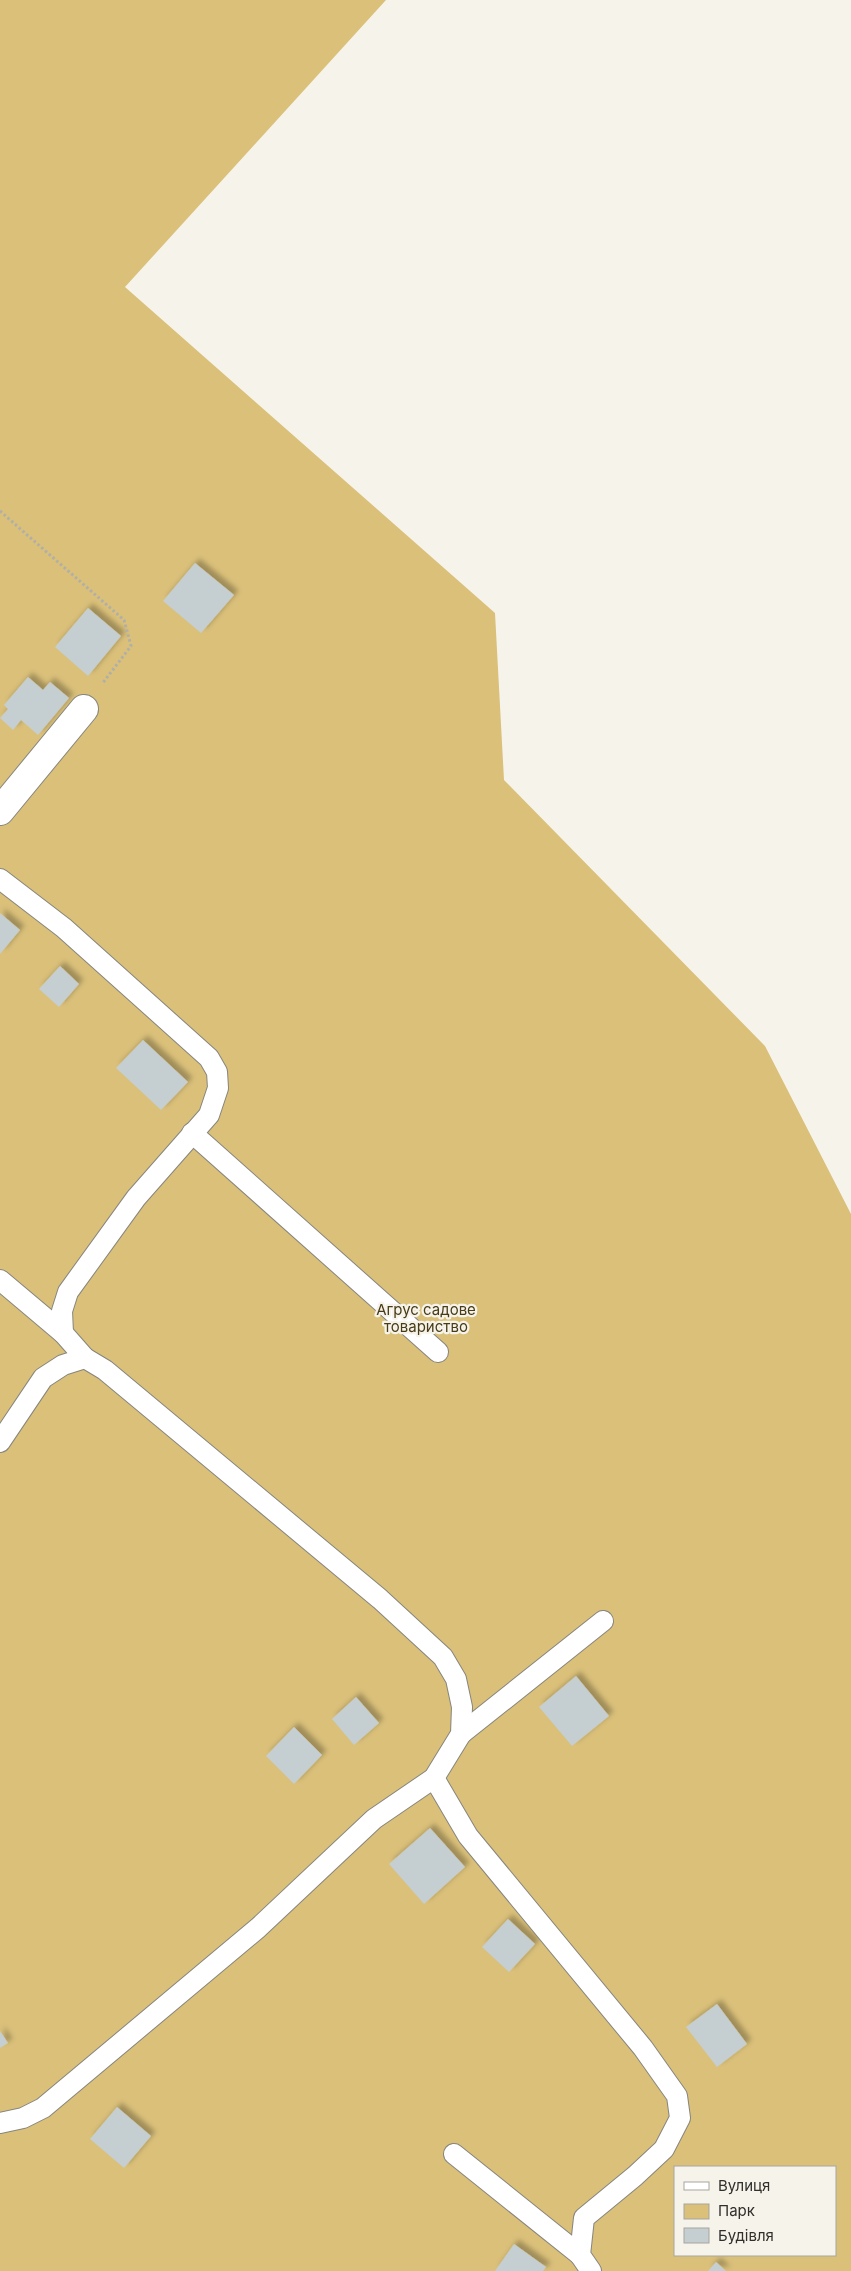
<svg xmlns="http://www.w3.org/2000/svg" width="851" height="2271" font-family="Inter,sans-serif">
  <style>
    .green { fill: #dac079; fill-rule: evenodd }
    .building { fill: #c5ced1; filter: url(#shadow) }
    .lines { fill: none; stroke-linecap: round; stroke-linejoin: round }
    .service-casing { stroke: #87857e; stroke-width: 22 }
    .minor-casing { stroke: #87857e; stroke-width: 30 }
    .path { stroke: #b1afa8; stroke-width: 3; stroke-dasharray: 2.5 2.5; stroke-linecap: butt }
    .service { stroke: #fff; stroke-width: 20 }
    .minor { stroke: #fff; stroke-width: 28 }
    .labels { text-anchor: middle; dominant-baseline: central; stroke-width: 4.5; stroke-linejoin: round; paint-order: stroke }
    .park-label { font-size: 15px; fill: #483b16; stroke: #f6f3eb }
  </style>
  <defs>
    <filter id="shadow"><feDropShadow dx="4.5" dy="-4.5" stdDeviation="2.5" flood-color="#0004"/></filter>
  </defs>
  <rect width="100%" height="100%" fill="#f6f3eb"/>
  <path class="green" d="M0,0H386L125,287L495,613L504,780L765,1046L851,1214V2271H0ZM675,2167H835V2255H675Z"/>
  <g class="building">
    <polygon points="195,563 234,595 201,633 163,601"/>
    <polygon points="88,608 121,636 88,676 55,647"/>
    <polygon points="28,677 43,690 50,682 69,698 38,735 21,720 13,730 0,718 8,709 4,705"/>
    <polygon points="0,913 20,930 0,954"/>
    <polygon points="60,966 79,984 59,1007 39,989"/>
    <polygon points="143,1040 188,1082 161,1110 116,1068"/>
    <polygon points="576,1676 609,1716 572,1746 539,1707"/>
    <polygon points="356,1697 379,1723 354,1745 332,1719"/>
    <polygon points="294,1727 322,1755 294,1784 266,1756"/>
    <polygon points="430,1828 465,1867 424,1904 389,1864"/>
    <polygon points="508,1919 535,1944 509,1972 482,1947"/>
    <polygon points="717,2004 747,2044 717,2067 686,2027"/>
    <polygon points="0,2031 8,2043 0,2048"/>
    <polygon points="117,2107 151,2136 124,2168 90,2139"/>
    <polygon points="514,2244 546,2267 543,2271 495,2271"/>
    <polygon points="716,2262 726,2271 708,2271"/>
  </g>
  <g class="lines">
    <defs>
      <g id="service">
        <polyline points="0,879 64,928 209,1058 217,1072 218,1088 209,1115 136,1198 68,1292 62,1311 63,1333"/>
        <polyline points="192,1133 438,1352"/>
        <polyline points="0,1280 63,1333 85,1358 105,1370 380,1599 443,1657 456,1679 462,1707 461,1734 434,1778 374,1819 258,1928 43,2108 23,2118 0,2123"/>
        <polyline points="0,1442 43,1378 63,1365 85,1358"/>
        <polyline points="461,1734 603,1621"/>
        <polyline points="434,1778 468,1836 643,2048 677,2096 680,2118 664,2149 635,2176 584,2218 580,2255 591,2271"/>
        <polyline points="454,2154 580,2255"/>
      </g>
      <polyline id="minor" points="0,811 84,709"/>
    </defs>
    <use href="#service" class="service-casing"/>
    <use href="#minor" class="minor-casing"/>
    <polyline class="path" points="0,511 124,620 131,646 102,684"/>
    <use href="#service" class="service"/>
    <use href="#minor" class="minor"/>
  </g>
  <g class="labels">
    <g class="park-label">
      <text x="426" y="1309">Агрус садове<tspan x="426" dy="17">товариство</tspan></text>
    </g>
  </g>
  <rect x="674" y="2166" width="162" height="90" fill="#f6f3eb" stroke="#a7a59f"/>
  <rect x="684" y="2182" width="25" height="8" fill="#ffffff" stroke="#a7a59f"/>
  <text x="718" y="2191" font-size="15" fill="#312f2c">Вулиця</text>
  <rect x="684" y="2204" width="25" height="15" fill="#dac079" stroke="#a7a59f"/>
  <text x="718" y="2216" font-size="15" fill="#312f2c">Парк</text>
  <rect x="684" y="2228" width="25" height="15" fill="#c5ced1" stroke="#a7a59f"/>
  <text x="718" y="2241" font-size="15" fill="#312f2c">Будівля</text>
</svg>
